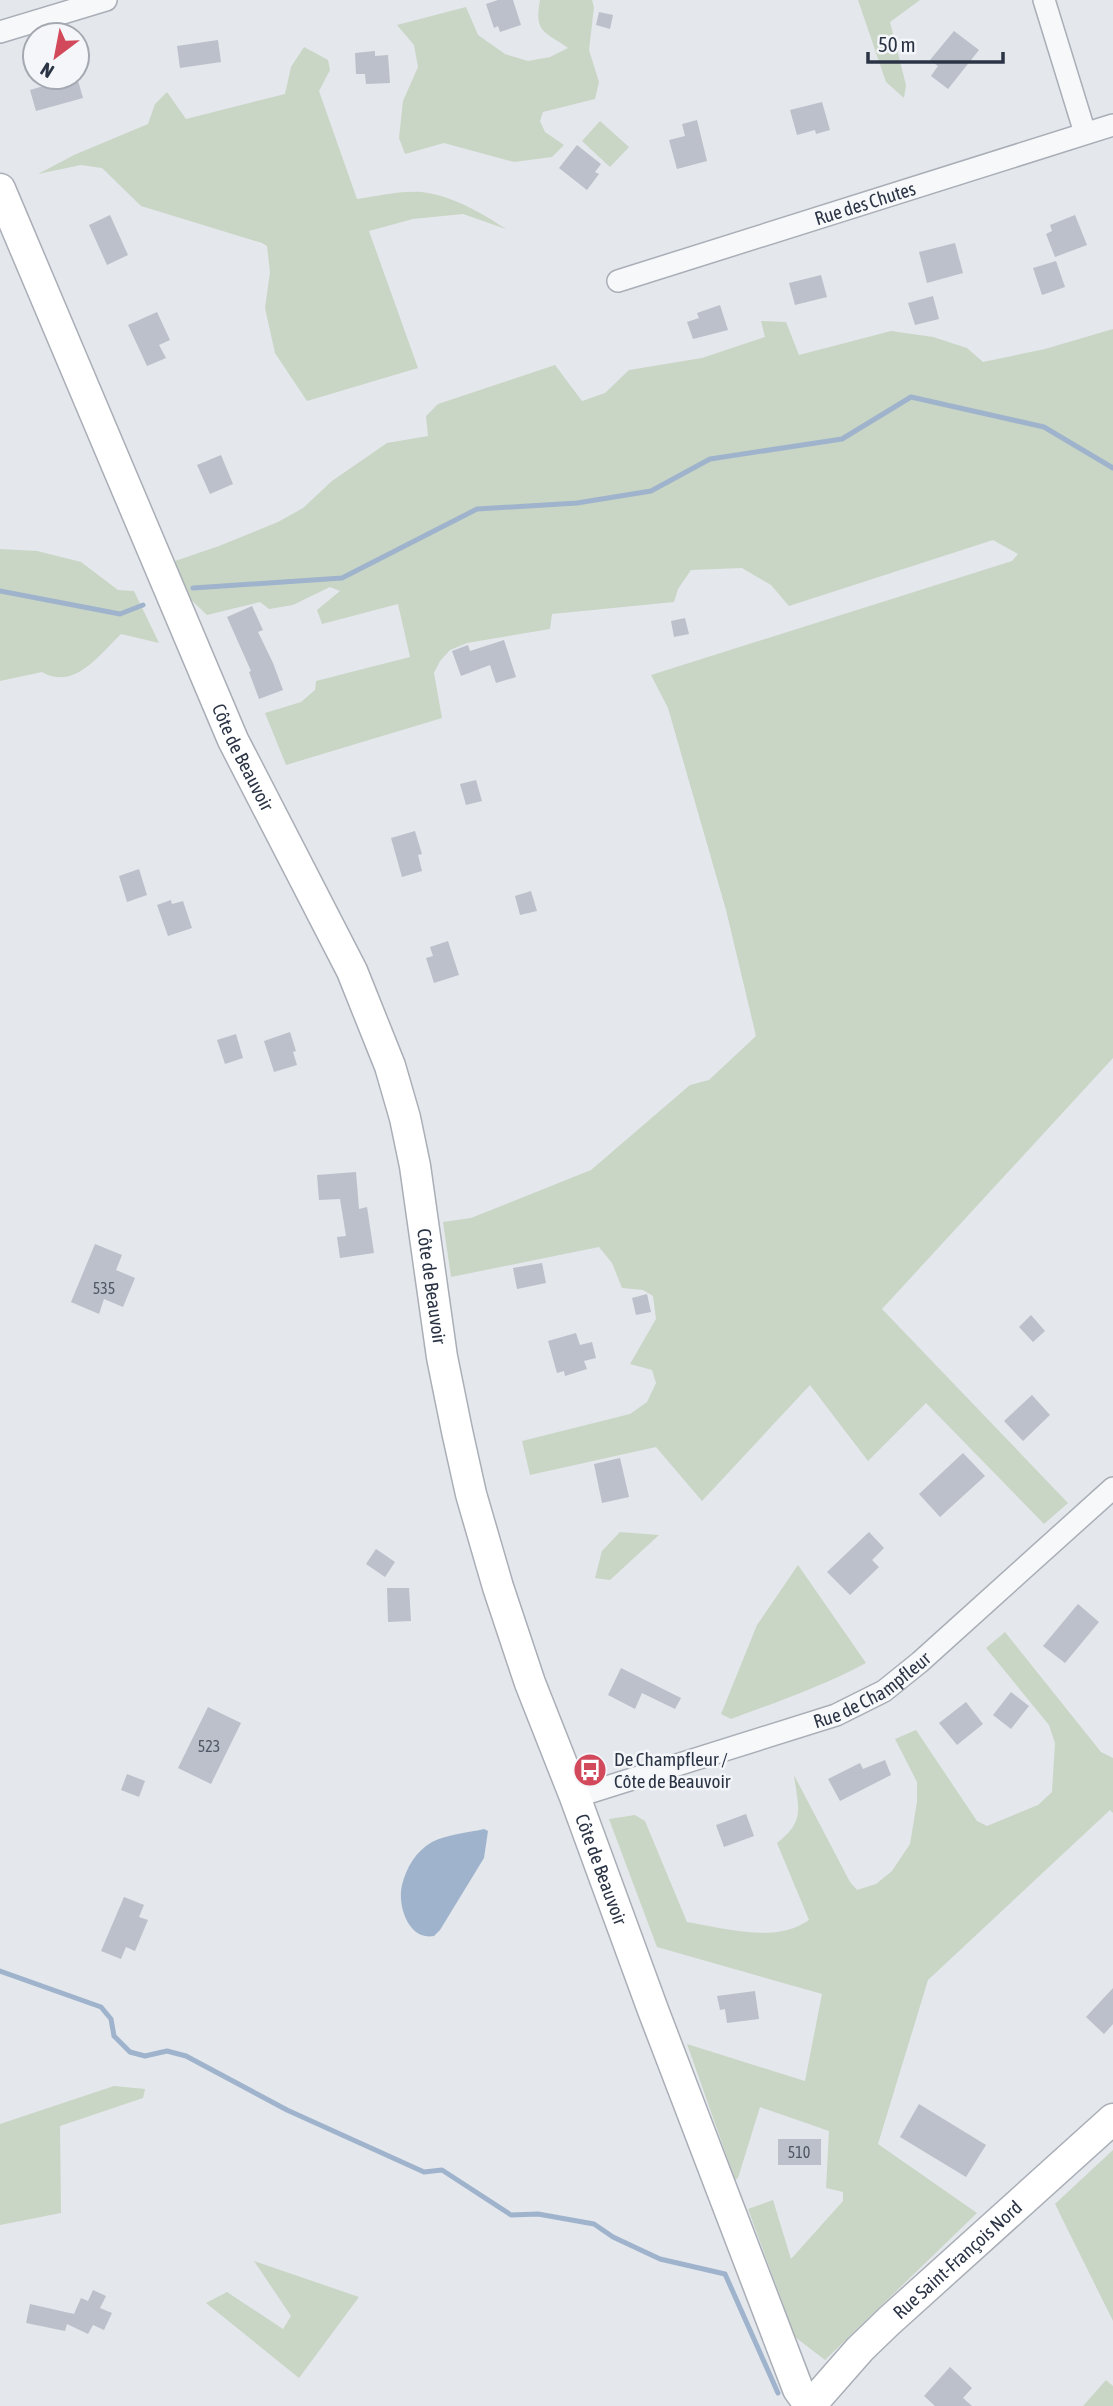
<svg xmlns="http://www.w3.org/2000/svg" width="1113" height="2406" font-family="'Asap Condensed',sans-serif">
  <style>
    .green { fill: #c9d6c5 }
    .water { fill: #9fb4cc }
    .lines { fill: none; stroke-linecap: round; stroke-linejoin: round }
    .stream { stroke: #9fb4cc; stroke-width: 5 }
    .building { fill: #bbc0ca }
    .street-casing { stroke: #a9aeb7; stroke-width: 24 }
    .secondary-casing { stroke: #a9aeb7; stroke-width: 33 }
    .street { stroke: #f7f8fa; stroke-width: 21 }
    .secondary { stroke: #fff; stroke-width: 30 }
    .labels { text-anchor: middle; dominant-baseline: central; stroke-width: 5; stroke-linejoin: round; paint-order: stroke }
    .number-label { font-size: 16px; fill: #4f5766 }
    .street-label { font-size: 19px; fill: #2b3445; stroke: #f4f6f9 }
    .poi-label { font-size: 19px; fill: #2b3445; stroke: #f4f6f9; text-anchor: start }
  </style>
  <rect width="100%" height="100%" fill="#e4e7ec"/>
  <g class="green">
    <path d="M540,0H592L594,7L589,50L599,82L595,99L543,112L540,121L545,132L564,145L552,157L514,162L444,143L405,154L399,138L403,101L418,67L414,45L397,25L466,7L478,35L505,54L528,61L550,57L568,48C544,31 534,33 540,0Z"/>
    <polygon points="858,0 920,0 890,22 906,85 904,98 886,82"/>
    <path d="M304,47L328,60L330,70L319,91L357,199C381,196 409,188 433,194C460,200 483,214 506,229L463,214L413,219L369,231L418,368L307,401L275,353L265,308L270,272L267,246L262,243L141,206L102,168L81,165L38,174L74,155L148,124L155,104L167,92L186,119L285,94L291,67Z"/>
    <polygon points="600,121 629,147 610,167 582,141"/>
    <polygon points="761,321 786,322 799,355 891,331 933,337 967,348 983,362 1045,349 1113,329 1113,1058 882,1309 1068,1503 1044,1524 926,1403 868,1461 810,1385 702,1501 656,1447 530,1475 522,1441 630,1414 647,1402 656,1383 652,1370 630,1364 656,1319 653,1296 643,1290 622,1288 612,1263 599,1247 451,1277 443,1222 471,1218 591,1170 690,1085 709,1080 756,1036 726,910 668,708 651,675 1012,561 1018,554 993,540 789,606 771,585 742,568 691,570 678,589 674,602 552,614 550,629 467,643 450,650 440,661 434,673 442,718 286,765 265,713 301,702 315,690 316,681 410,657 398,604 322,624 317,610 340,591 330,587 293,605 269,609 260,602 207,615 185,594 175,561 219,546 278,522 303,508 332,481 387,443 428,436 426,416 438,404 555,365 582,401 605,393 629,370 702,358 765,337"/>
    <path d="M0,549L37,551L81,562L118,590L134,591L159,643L121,634C99,655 74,691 42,672L0,681Z"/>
    <polygon points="620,1532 659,1535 610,1580 595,1578 602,1551"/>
    <path d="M798,1565L866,1663C823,1686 777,1702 731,1719L721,1714L757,1625Z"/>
    <path d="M1005,1632L1101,1752L1113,1758V1813L1110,1810L928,1980L878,2144L977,2213L825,2360L795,2337L748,2209L773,2200L791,2259L843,2201V2192L826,2188L829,2131L760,2107L738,2178L735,2180L687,2044L805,2081L822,1994L657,1947L609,1819L635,1815L645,1821L687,1922C724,1928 776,1944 809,1920L777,1843C806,1821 798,1807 794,1775L850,1882L857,1890L876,1884L892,1871L910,1844L917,1802V1782L895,1739L916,1730L977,1821L987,1826L1038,1805L1052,1792L1055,1743L1049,1725L986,1648Z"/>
    <polygon points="114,2086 145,2089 143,2098 60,2126 61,2213 0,2225 0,2124"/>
    <polygon points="1113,2150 1113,2321 1055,2204"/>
    <polygon points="254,2261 359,2297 299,2378 206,2303 227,2292 283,2329 291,2316"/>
    <polygon points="1106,2380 1113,2386 1113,2406 1083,2406"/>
  </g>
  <path class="water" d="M484,1829L488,1831L484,1858L440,1930L434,1936C409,1941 397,1906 402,1885C406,1868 416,1851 432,1842C448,1834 467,1833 484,1829Z"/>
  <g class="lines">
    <g class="stream">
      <polyline points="193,588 342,578 477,509 577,503 651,491 710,459 842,439 911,397 1044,427 1113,468"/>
      <polyline points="0,591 120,614 143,605"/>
      <polyline points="0,1971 101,2007 111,2019 114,2036 130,2052 145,2056 167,2051 186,2056 287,2110 424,2172 442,2170 511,2215 538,2214 594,2224 613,2237 660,2259 725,2274 778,2393"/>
    </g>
  </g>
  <g class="building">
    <polygon points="498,0 513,0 521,25 500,32 498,26 494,28 486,4"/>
    <polygon points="599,12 613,15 610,29 596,25"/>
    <polygon points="954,31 979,50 948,89 931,76 938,66 930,60"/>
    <polygon points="218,40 221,62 180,68 177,46"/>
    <polygon points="375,51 375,56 388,55 390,83 366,84 365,74 356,74 355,53"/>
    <polygon points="48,77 77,77 83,98 36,111 30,90 50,84"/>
    <polygon points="822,102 830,130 816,134 815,130 797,135 790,110"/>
    <polygon points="697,120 707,161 677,169 669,140 685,136 682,124"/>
    <polygon points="577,145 601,164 595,172 599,174 587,190 559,168"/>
    <polygon points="110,215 128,255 107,265 89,225"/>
    <polygon points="1075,215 1087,245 1055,257 1046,234 1052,231 1050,225"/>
    <polygon points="955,243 963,273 927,283 919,252"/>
    <polygon points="1056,261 1065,287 1042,295 1033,268"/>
    <polygon points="821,275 827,297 795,305 789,283"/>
    <polygon points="933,296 939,319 915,325 908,303"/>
    <polygon points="720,305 728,330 693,339 687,322 699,318 697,313"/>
    <polygon points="157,312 170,340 159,345 166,358 147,366 128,325"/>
    <polygon points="221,455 233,484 210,494 197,465"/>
    <polygon points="252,606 263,630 258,632 273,663 283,690 259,699 249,672 251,671 227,617"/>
    <polygon points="685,618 689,634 674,637 671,621"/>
    <polygon points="504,640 516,677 496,683 490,665 461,676 452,651 468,645 470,651"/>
    <polygon points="476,780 482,801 466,805 460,784"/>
    <polygon points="415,831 422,854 418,855 422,871 402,877 391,838"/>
    <polygon points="139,869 147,895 127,902 119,876"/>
    <polygon points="531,891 537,911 520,915 515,896"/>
    <polygon points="171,900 172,904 183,901 192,928 168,936 157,905"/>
    <polygon points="448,941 459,975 434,983 426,958 433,956 430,947"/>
    <polygon points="290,1032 296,1051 293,1052 297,1065 274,1072 264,1041"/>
    <polygon points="236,1034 243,1058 225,1064 217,1040"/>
    <polygon points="356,1172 359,1209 367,1207 374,1253 340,1258 337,1237 346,1236 340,1199 319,1200 317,1175"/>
    <polygon points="95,1244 122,1255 116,1270 135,1278 123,1307 104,1299 99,1314 71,1302"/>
    <polygon points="542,1263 546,1283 517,1289 513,1268"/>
    <polygon points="647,1294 651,1312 636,1315 632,1298"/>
    <polygon points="1031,1315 1045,1331 1033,1342 1019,1327"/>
    <polygon points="576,1333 580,1345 592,1342 596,1358 584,1361 587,1369 565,1376 564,1371 557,1373 548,1341"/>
    <polygon points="1032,1395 1050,1415 1023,1441 1004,1421"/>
    <polygon points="963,1453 985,1476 940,1517 919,1494"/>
    <polygon points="620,1458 629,1497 602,1503 594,1464"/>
    <polygon points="869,1532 884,1548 872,1560 879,1567 850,1595 827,1572"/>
    <polygon points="376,1549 395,1562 385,1577 366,1564"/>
    <polygon points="387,1588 409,1588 411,1621 388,1622"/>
    <polygon points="1078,1604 1099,1622 1065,1663 1043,1646"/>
    <polygon points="621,1668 681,1698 675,1709 642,1693 635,1709 608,1695"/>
    <polygon points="1011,1692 1029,1706 1011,1729 993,1715"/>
    <polygon points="966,1702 983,1724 957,1745 939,1723"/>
    <polygon points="208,1707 241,1723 211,1784 178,1768"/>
    <polygon points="885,1760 891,1775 840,1801 828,1779 860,1763 863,1769"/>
    <polygon points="127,1774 145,1781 139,1797 121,1790"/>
    <polygon points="746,1814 754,1836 724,1847 716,1825"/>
    <polygon points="124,1897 144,1905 139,1917 148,1920 135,1951 126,1947 121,1959 101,1951"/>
    <polygon points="1113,1988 1113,2024 1104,2034 1086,2017"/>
    <polygon points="755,1991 759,2019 727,2023 725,2009 720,2010 717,1996"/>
    <polygon points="919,2104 986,2145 966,2177 900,2137"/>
    <rect x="778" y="2139" width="43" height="26"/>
    <polygon points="93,2290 106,2296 100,2308 112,2313 104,2330 93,2325 88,2334 67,2324 65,2331 26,2323 30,2304 74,2314 81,2298 88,2301"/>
    <polygon points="950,2367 972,2388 963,2398 972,2406 935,2406 924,2396"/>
  </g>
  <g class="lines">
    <defs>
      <g id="street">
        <polyline points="1044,0 1085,133"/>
        <polyline points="0,32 106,0"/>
        <path id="s1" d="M618,281L1113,125"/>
        <path id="s2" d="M575,1797L836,1715L884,1691L920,1662L1113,1488"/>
      </g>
      <g id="secondary">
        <path id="s3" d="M0,189L233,740L352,971L390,1066L405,1118L415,1166L442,1357L457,1431L471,1494L498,1587L530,1683L575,1797L653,2010L798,2389L810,2406"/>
        <path id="s4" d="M810,2406L860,2349L889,2321L1113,2119"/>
      </g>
    </defs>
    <use href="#street" class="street-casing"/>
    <use href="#secondary" class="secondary-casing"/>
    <use href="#street" class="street"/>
    <use href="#secondary" class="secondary"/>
  </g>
  <defs>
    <symbol id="bus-disc" viewBox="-11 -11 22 22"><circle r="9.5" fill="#d1495b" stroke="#f4f6f9"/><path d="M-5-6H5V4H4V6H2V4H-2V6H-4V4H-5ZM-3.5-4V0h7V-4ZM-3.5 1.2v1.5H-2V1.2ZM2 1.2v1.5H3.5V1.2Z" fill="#fff"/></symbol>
  </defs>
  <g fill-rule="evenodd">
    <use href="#bus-disc" x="571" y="1751" width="38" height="38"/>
  </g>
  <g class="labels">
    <g class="number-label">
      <text x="104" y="1288">535</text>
      <text x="209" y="1746">523</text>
      <text x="799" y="2152">510</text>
    </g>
    <g class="street-label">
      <text stroke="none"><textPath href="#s1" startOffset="259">Rue des Chutes</textPath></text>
      <text stroke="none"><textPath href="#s3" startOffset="618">Côte de Beauvoir</textPath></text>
      <text stroke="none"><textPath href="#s3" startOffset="1185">Côte de Beauvoir</textPath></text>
      <text stroke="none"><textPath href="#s2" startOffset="317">Rue de Champfleur</textPath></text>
      <text stroke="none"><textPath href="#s3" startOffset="1794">Côte de Beauvoir</textPath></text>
      <text stroke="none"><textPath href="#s4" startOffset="208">Rue Saint-François Nord</textPath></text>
    </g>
    <g class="poi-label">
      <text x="614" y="1759">De Champfleur /<tspan x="614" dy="22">Côte de Beauvoir</tspan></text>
    </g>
  </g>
  <g transform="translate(56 56) rotate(212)"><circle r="33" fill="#f4f6f9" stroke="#a4a8b1" stroke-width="2"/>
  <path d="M0-5L12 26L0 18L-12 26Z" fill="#d1495b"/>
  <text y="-10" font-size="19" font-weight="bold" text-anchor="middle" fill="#2b3445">N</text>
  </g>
  <path d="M868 52v10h135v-10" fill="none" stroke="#2b3445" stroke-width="3.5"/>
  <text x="878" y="52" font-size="21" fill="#2b3445" stroke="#f4f6f9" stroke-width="5" paint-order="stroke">50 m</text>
</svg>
